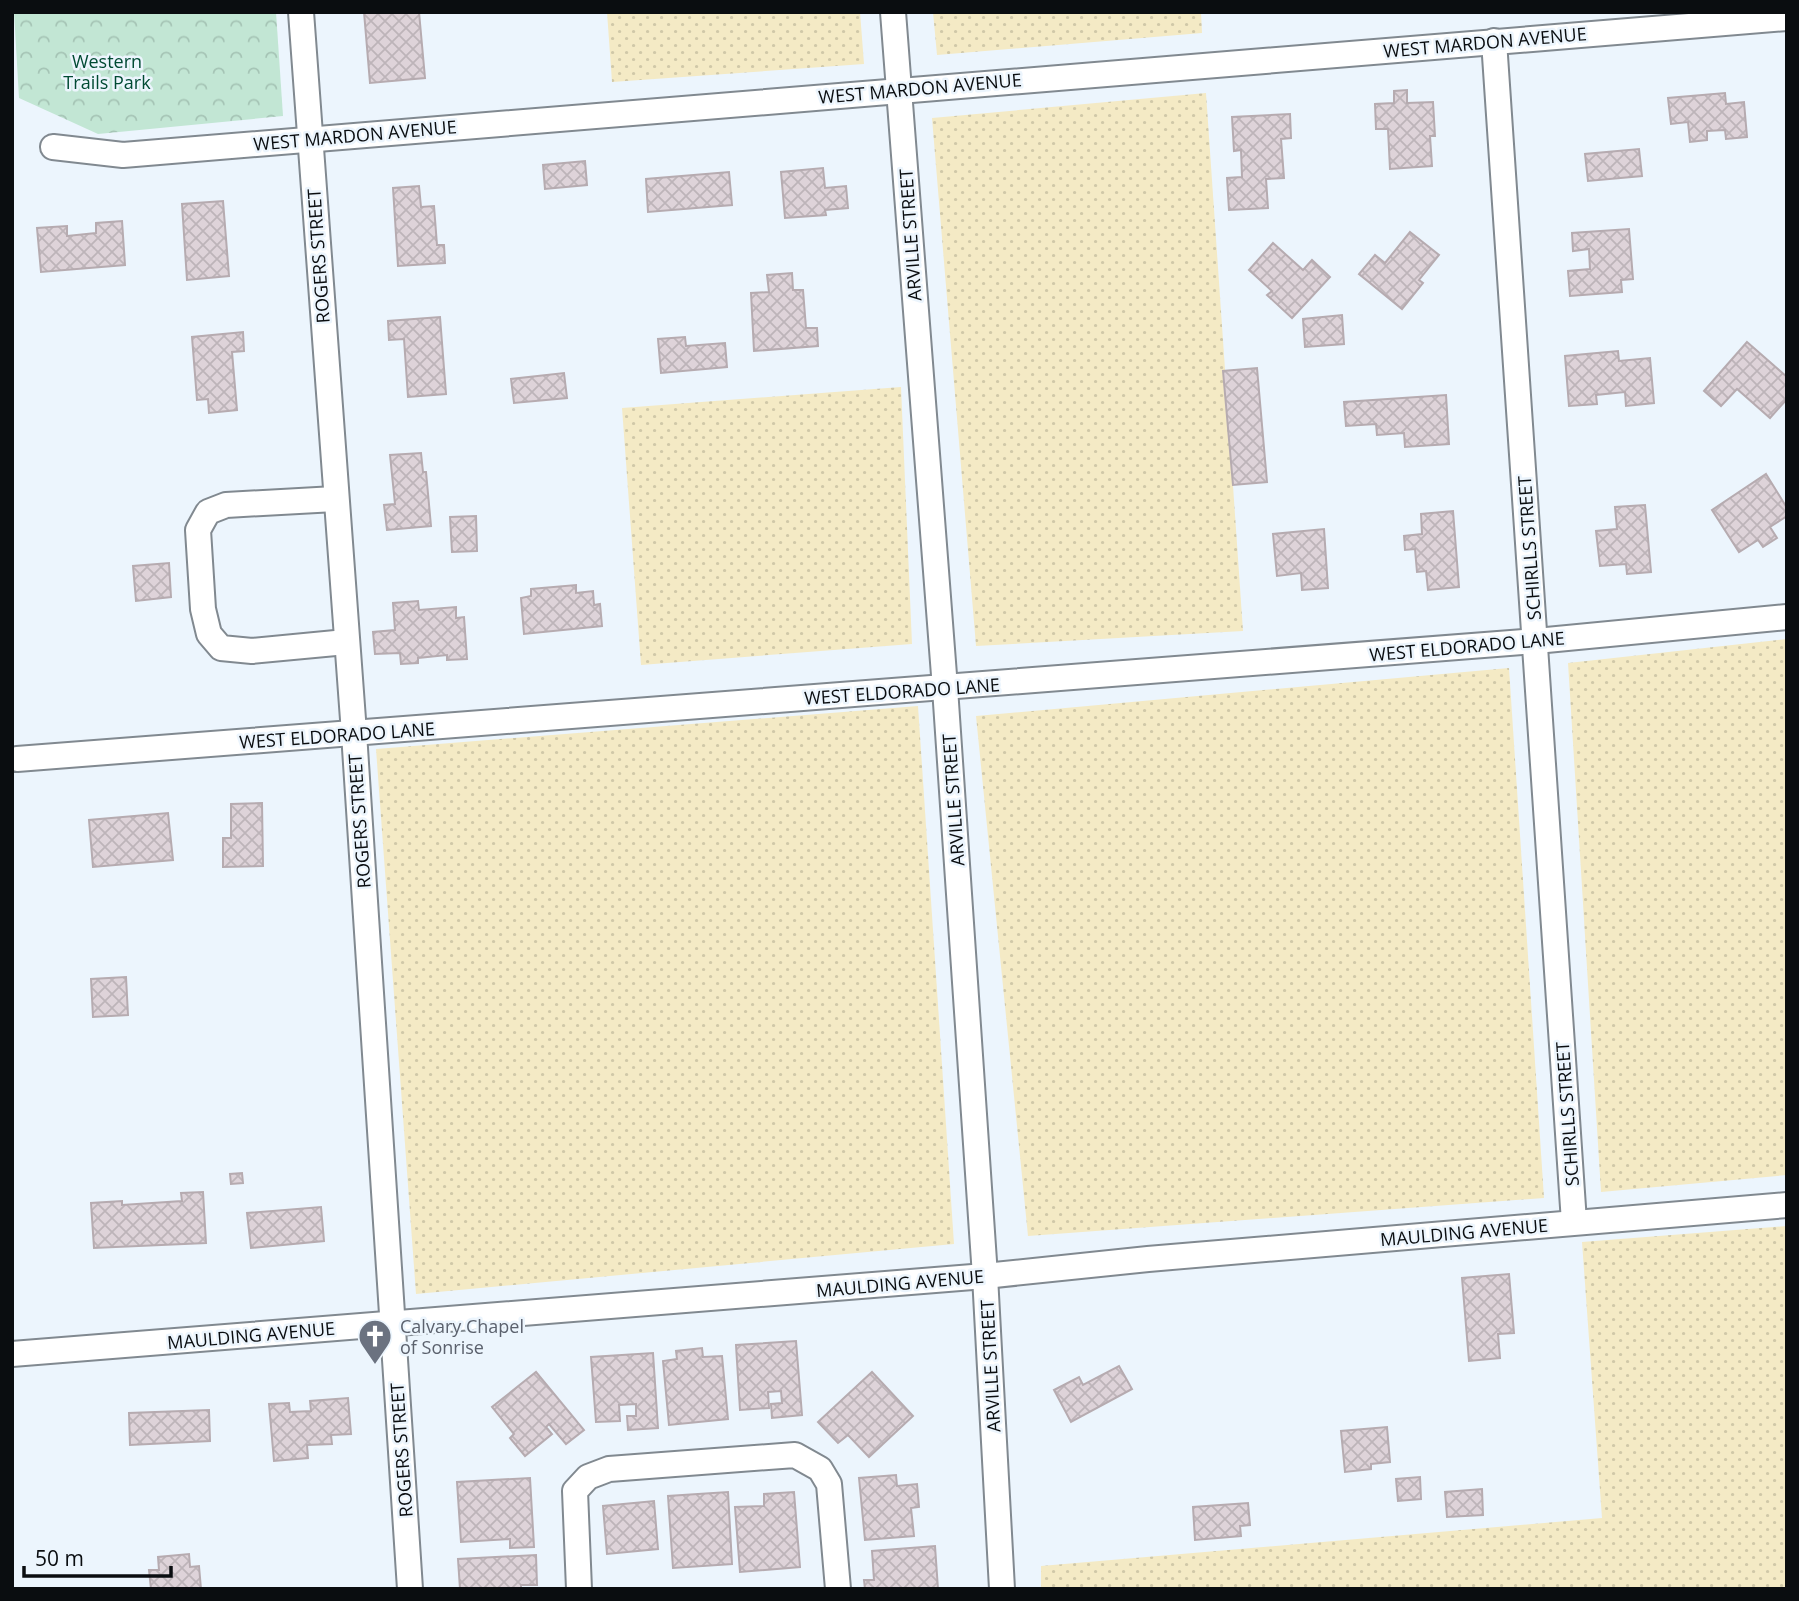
<svg xmlns="http://www.w3.org/2000/svg" width="1799" height="1601" font-family="'Open Sans',sans-serif">
  <style>
    .sand { fill: url(#sand-dots) }
    .park { fill: url(#park-crowns) }
    .building { fill: url(#building-cross-hatch); stroke: #b6abb0; stroke-width: 2 }
    .lines { fill: none; stroke-linecap: round; stroke-linejoin: round }
    .minor-casing { stroke: #818990; stroke-width: 28 }
    .minor { stroke: #fff; stroke-width: 24 }
    .labels { text-anchor: middle; dominant-baseline: central; stroke-width: 5; stroke-linejoin: round; paint-order: stroke }
    .street-label { font-size: 18px; fill: #0a0d10; stroke: #ecf5fd }
    .park-label { font-size: 18px; fill: #004a33; stroke: #ecf5fd }
    .worship-label { font-size: 18px; fill: #5b616d; stroke: #ecf5fd; text-anchor: start }
  </style>
  <defs>
    <pattern id="sand-dots" width="8" height="8" patternUnits="userSpaceOnUse" patternTransform="scale(1.75)"><rect width="8" height="8" fill="#f4eac5"/><path d="M2 2h.1M6 6h.1" fill="none" stroke="#d0c8a8" stroke-width="1.8" stroke-linecap="round"/></pattern>
    <pattern id="park-crowns" width="20" height="18" patternUnits="userSpaceOnUse" patternTransform="scale(1.75)"><rect width="20" height="18" fill="#c2e6d4"/><path d="M2 6a3 3 0 1 1 6 0M12 15a3 3 0 1 1 6 0" fill="none" stroke="#a5c4b5"/></pattern>
    <pattern id="building-cross-hatch" width="8" height="8" patternUnits="userSpaceOnUse" patternTransform="scale(1.75)"><rect width="8" height="8" fill="#ded3d9"/><path d="M0 0l8 8M0 8l8-8" fill="none" stroke="#bdb4b9"/></pattern>
  </defs>
  <rect width="100%" height="100%" fill="#ecf5fd"/>
  <g class="sand">
    <polygon points="607,12 860,12 864,64 612,82"/>
    <polygon points="933,12 1201,12 1202,33 937,55"/>
    <polygon points="1206,93 1243,631 976,646 932,118"/>
    <polygon points="901,387 912,644 641,665 622,408"/>
    <polygon points="1787,639 1787,1175 1601,1192 1568,663"/>
    <polygon points="1509,668 1544,1198 1028,1236 976,716"/>
    <polygon points="918,706 954,1244 416,1294 376,749"/>
    <polygon points="1787,1226 1787,1589 1041,1589 1041,1566 1602,1518 1582,1242"/>
  </g>
  <polygon class="park" points="14,12 276,12 283,116 98,134 19,98"/>
  <g class="building">
    <polygon points="364,12 419,12 425,78 370,83"/>
    <polygon points="1407,90 1407,103 1433,102 1435,136 1430,136 1432,166 1390,169 1388,129 1376,129 1375,104 1394,103 1394,91"/>
    <polygon points="1725,93 1726,104 1744,102 1747,137 1726,139 1725,130 1707,131 1707,140 1690,142 1688,122 1671,124 1668,98"/>
    <polygon points="1290,114 1291,138 1281,139 1284,178 1266,179 1268,208 1229,210 1227,178 1242,177 1241,150 1234,151 1232,117"/>
    <polygon points="1639,149 1642,176 1588,181 1585,154"/>
    <polygon points="585,161 587,185 545,189 543,165"/>
    <polygon points="823,168 825,188 846,186 848,208 825,210 826,215 785,218 781,172"/>
    <polygon points="729,172 732,205 648,212 646,179"/>
    <polygon points="419,186 421,207 434,206 437,245 444,245 445,263 398,266 393,188"/>
    <polygon points="223,201 229,276 187,280 182,204"/>
    <polygon points="122,221 125,265 41,272 37,228 67,226 67,236 96,233 96,223"/>
    <polygon points="1629,229 1633,279 1621,280 1622,292 1570,296 1568,271 1590,269 1589,249 1573,251 1572,233"/>
    <polygon points="1410,232 1439,255 1419,280 1423,283 1402,309 1359,274 1375,255 1385,263"/>
    <polygon points="1273,243 1303,270 1312,260 1330,277 1292,318 1267,295 1272,291 1249,270"/>
    <polygon points="792,273 793,290 803,290 806,328 817,328 818,346 754,351 751,293 769,292 767,275"/>
    <polygon points="1342,315 1344,344 1305,347 1303,319"/>
    <polygon points="440,317 446,394 408,397 404,339 389,340 388,321"/>
    <polygon points="243,332 244,351 232,352 237,410 209,413 208,399 197,400 192,337"/>
    <polygon points="685,337 686,346 725,343 727,367 661,373 658,339"/>
    <polygon points="1747,342 1787,377 1787,399 1770,418 1737,389 1721,406 1704,391"/>
    <polygon points="1618,351 1619,361 1650,358 1654,403 1626,406 1625,392 1596,395 1597,404 1569,406 1565,356"/>
    <polygon points="1257,368 1267,482 1233,485 1223,371"/>
    <polygon points="564,373 567,398 514,403 511,379"/>
    <polygon points="1446,395 1449,444 1405,447 1404,433 1377,435 1376,424 1346,426 1344,402"/>
    <polygon points="421,453 423,472 426,472 431,526 387,530 384,505 395,504 390,455"/>
    <polygon points="1766,474 1787,508 1787,516 1770,527 1777,538 1763,547 1758,540 1739,552 1712,510"/>
    <polygon points="1645,505 1651,572 1627,574 1626,564 1600,566 1596,531 1617,529 1615,507"/>
    <polygon points="1453,511 1459,587 1428,590 1426,571 1417,572 1415,549 1405,550 1404,536 1422,534 1421,514"/>
    <polygon points="476,516 477,551 452,552 450,517"/>
    <polygon points="1324,529 1328,588 1302,590 1301,573 1277,576 1273,534"/>
    <polygon points="169,563 171,597 136,601 133,566"/>
    <polygon points="576,585 576,593 593,591 594,605 600,604 602,626 524,634 521,598 531,596 531,589"/>
    <polygon points="418,601 419,610 456,607 456,618 464,617 467,659 447,660 447,655 418,658 418,663 401,664 400,653 375,654 373,632 395,630 393,603"/>
    <polygon points="262,803 263,866 223,867 223,838 231,838 231,804"/>
    <polygon points="168,813 173,860 93,867 89,820"/>
    <polygon points="126,977 128,1015 93,1017 91,979"/>
    <polygon points="242,1173 243,1183 231,1184 230,1174"/>
    <polygon points="203,1192 206,1243 94,1248 91,1203 122,1201 122,1205 182,1201 181,1193"/>
    <polygon points="321,1207 324,1241 251,1248 247,1213"/>
    <polygon points="1509,1274 1514,1333 1498,1334 1500,1358 1469,1361 1462,1278"/>
    <polygon points="796,1341 802,1415 772,1418 771,1404 782,1403 781,1391 768,1392 769,1408 740,1410 736,1345"/>
    <polygon points="702,1348 703,1357 722,1356 728,1419 669,1425 663,1361 677,1359 676,1351"/>
    <polygon points="653,1353 658,1428 628,1430 627,1416 636,1416 636,1404 619,1405 620,1421 596,1422 591,1357"/>
    <polygon points="1119,1366 1132,1389 1071,1422 1054,1390 1079,1377 1083,1385"/>
    <polygon points="536,1372 584,1430 566,1444 549,1424 546,1427 552,1434 525,1456 510,1438 514,1434 492,1407"/>
    <polygon points="872,1372 913,1416 869,1457 848,1435 838,1443 818,1422"/>
    <polygon points="348,1398 351,1434 331,1435 332,1444 307,1445 308,1458 274,1461 269,1404 289,1403 290,1412 311,1411 310,1401"/>
    <polygon points="209,1410 210,1441 130,1445 129,1413"/>
    <polygon points="1387,1427 1390,1462 1371,1464 1371,1469 1345,1472 1341,1431"/>
    <polygon points="896,1475 897,1486 917,1484 919,1507 911,1508 914,1536 865,1540 859,1478"/>
    <polygon points="1420,1477 1421,1499 1398,1501 1396,1479"/>
    <polygon points="530,1478 534,1547 510,1548 510,1539 461,1542 457,1482"/>
    <polygon points="1482,1489 1483,1515 1447,1517 1445,1492"/>
    <polygon points="728,1492 732,1564 673,1568 668,1496"/>
    <polygon points="794,1492 800,1567 740,1572 735,1507 764,1506 764,1494"/>
    <polygon points="654,1501 658,1549 607,1554 603,1506"/>
    <polygon points="1248,1503 1250,1525 1240,1526 1241,1536 1195,1540 1193,1507"/>
    <polygon points="935,1546 938,1589 865,1589 864,1580 874,1580 872,1551"/>
    <polygon points="189,1554 190,1567 199,1566 201,1589 151,1589 149,1570 159,1570 158,1557"/>
    <polygon points="536,1555 537,1585 521,1585 521,1589 460,1589 458,1559"/>
  </g>
  <g class="lines">
    <defs>
      <g id="minor">
        <polyline points="301,12 354,733 410,1589"/>
        <polyline points="893,12 945,688 985,1276 1002,1589"/>
        <polyline points="1494,41 1574,1222"/>
        <polyline points="53,147 123,155 1787,18"/>
        <polyline points="335,499 226,505 208,512 198,530 203,609 209,634 221,648 252,651 346,642"/>
        <polyline points="17,759 1536,641 1787,617"/>
        <polyline points="12,1354 985,1276 1148,1259 1787,1205"/>
        <polyline points="579,1589 575,1491 588,1477 609,1469 795,1455 820,1469 829,1484 838,1589"/>
      </g>
    </defs>
    <use href="#minor" class="minor-casing"/>
    <use href="#minor" class="minor"/>
  </g>
  <defs>
    <symbol id="church-pin" viewBox="-11 -11 22 30"><path d="M0 17L-7.5 6A9.5 9.5 0 1 1 7.5 6Z" fill="#6b7280" stroke="#ecf5fd"/><path d="M-1.2-6h2.4v3.5h3.3v2.4h-3.3V6h-2.4V-.1h-3.3v-2.4h3.3Z" fill="#fff"/></symbol>
  </defs>
  <g fill-rule="evenodd">
    <use href="#church-pin" x="356" y="1317" width="38" height="52"/>
  </g>
  <g class="labels">
    <g class="street-label">
      <text transform="translate(1485 42) rotate(-5)">WEST MARDON AVENUE</text>
      <text transform="translate(920 88) rotate(-5)">WEST MARDON AVENUE</text>
      <text transform="translate(355 135) rotate(-5)">WEST MARDON AVENUE</text>
      <text transform="translate(910 235) rotate(-94)">ARVILLE STREET</text>
      <text transform="translate(318 256) rotate(-94)">ROGERS STREET</text>
      <text transform="translate(1529 548) rotate(-94)">SCHIRLLS STREET</text>
      <text transform="translate(1467 646) rotate(-5)">WEST ELDORADO LANE</text>
      <text transform="translate(902 691) rotate(-4)">WEST ELDORADO LANE</text>
      <text transform="translate(337 735) rotate(-4)">WEST ELDORADO LANE</text>
      <text transform="translate(953 800) rotate(-94)">ARVILLE STREET</text>
      <text transform="translate(359 821) rotate(-94)">ROGERS STREET</text>
      <text transform="translate(1567 1114) rotate(-94)">SCHIRLLS STREET</text>
      <text transform="translate(1464 1232) rotate(-5)">MAULDING AVENUE</text>
      <text transform="translate(900 1283) rotate(-5)">MAULDING AVENUE</text>
      <text transform="translate(251 1335) rotate(-5)">MAULDING AVENUE</text>
      <text transform="translate(990 1366) rotate(-93)">ARVILLE STREET</text>
      <text transform="translate(401 1450) rotate(-94)">ROGERS STREET</text>
    </g>
    <g class="park-label">
      <text x="107" y="61">Western<tspan x="107" dy="21">Trails Park</tspan></text>
    </g>
    <g class="worship-label">
      <text x="400" y="1326">Calvary Chapel<tspan x="400" dy="21">of Sonrise</tspan></text>
    </g>
  </g>
  <rect width="1799" height="1601" fill="none" stroke="#0a0d10" stroke-width="28"/>
  <path d="M24 1566v10h147v-10" fill="none" stroke="#0a0d10" stroke-width="3.5"/>
  <text x="35" y="1566" font-size="21" fill="#0a0d10" stroke="#ecf5fd" stroke-width="5" paint-order="stroke">50 m</text>
</svg>
